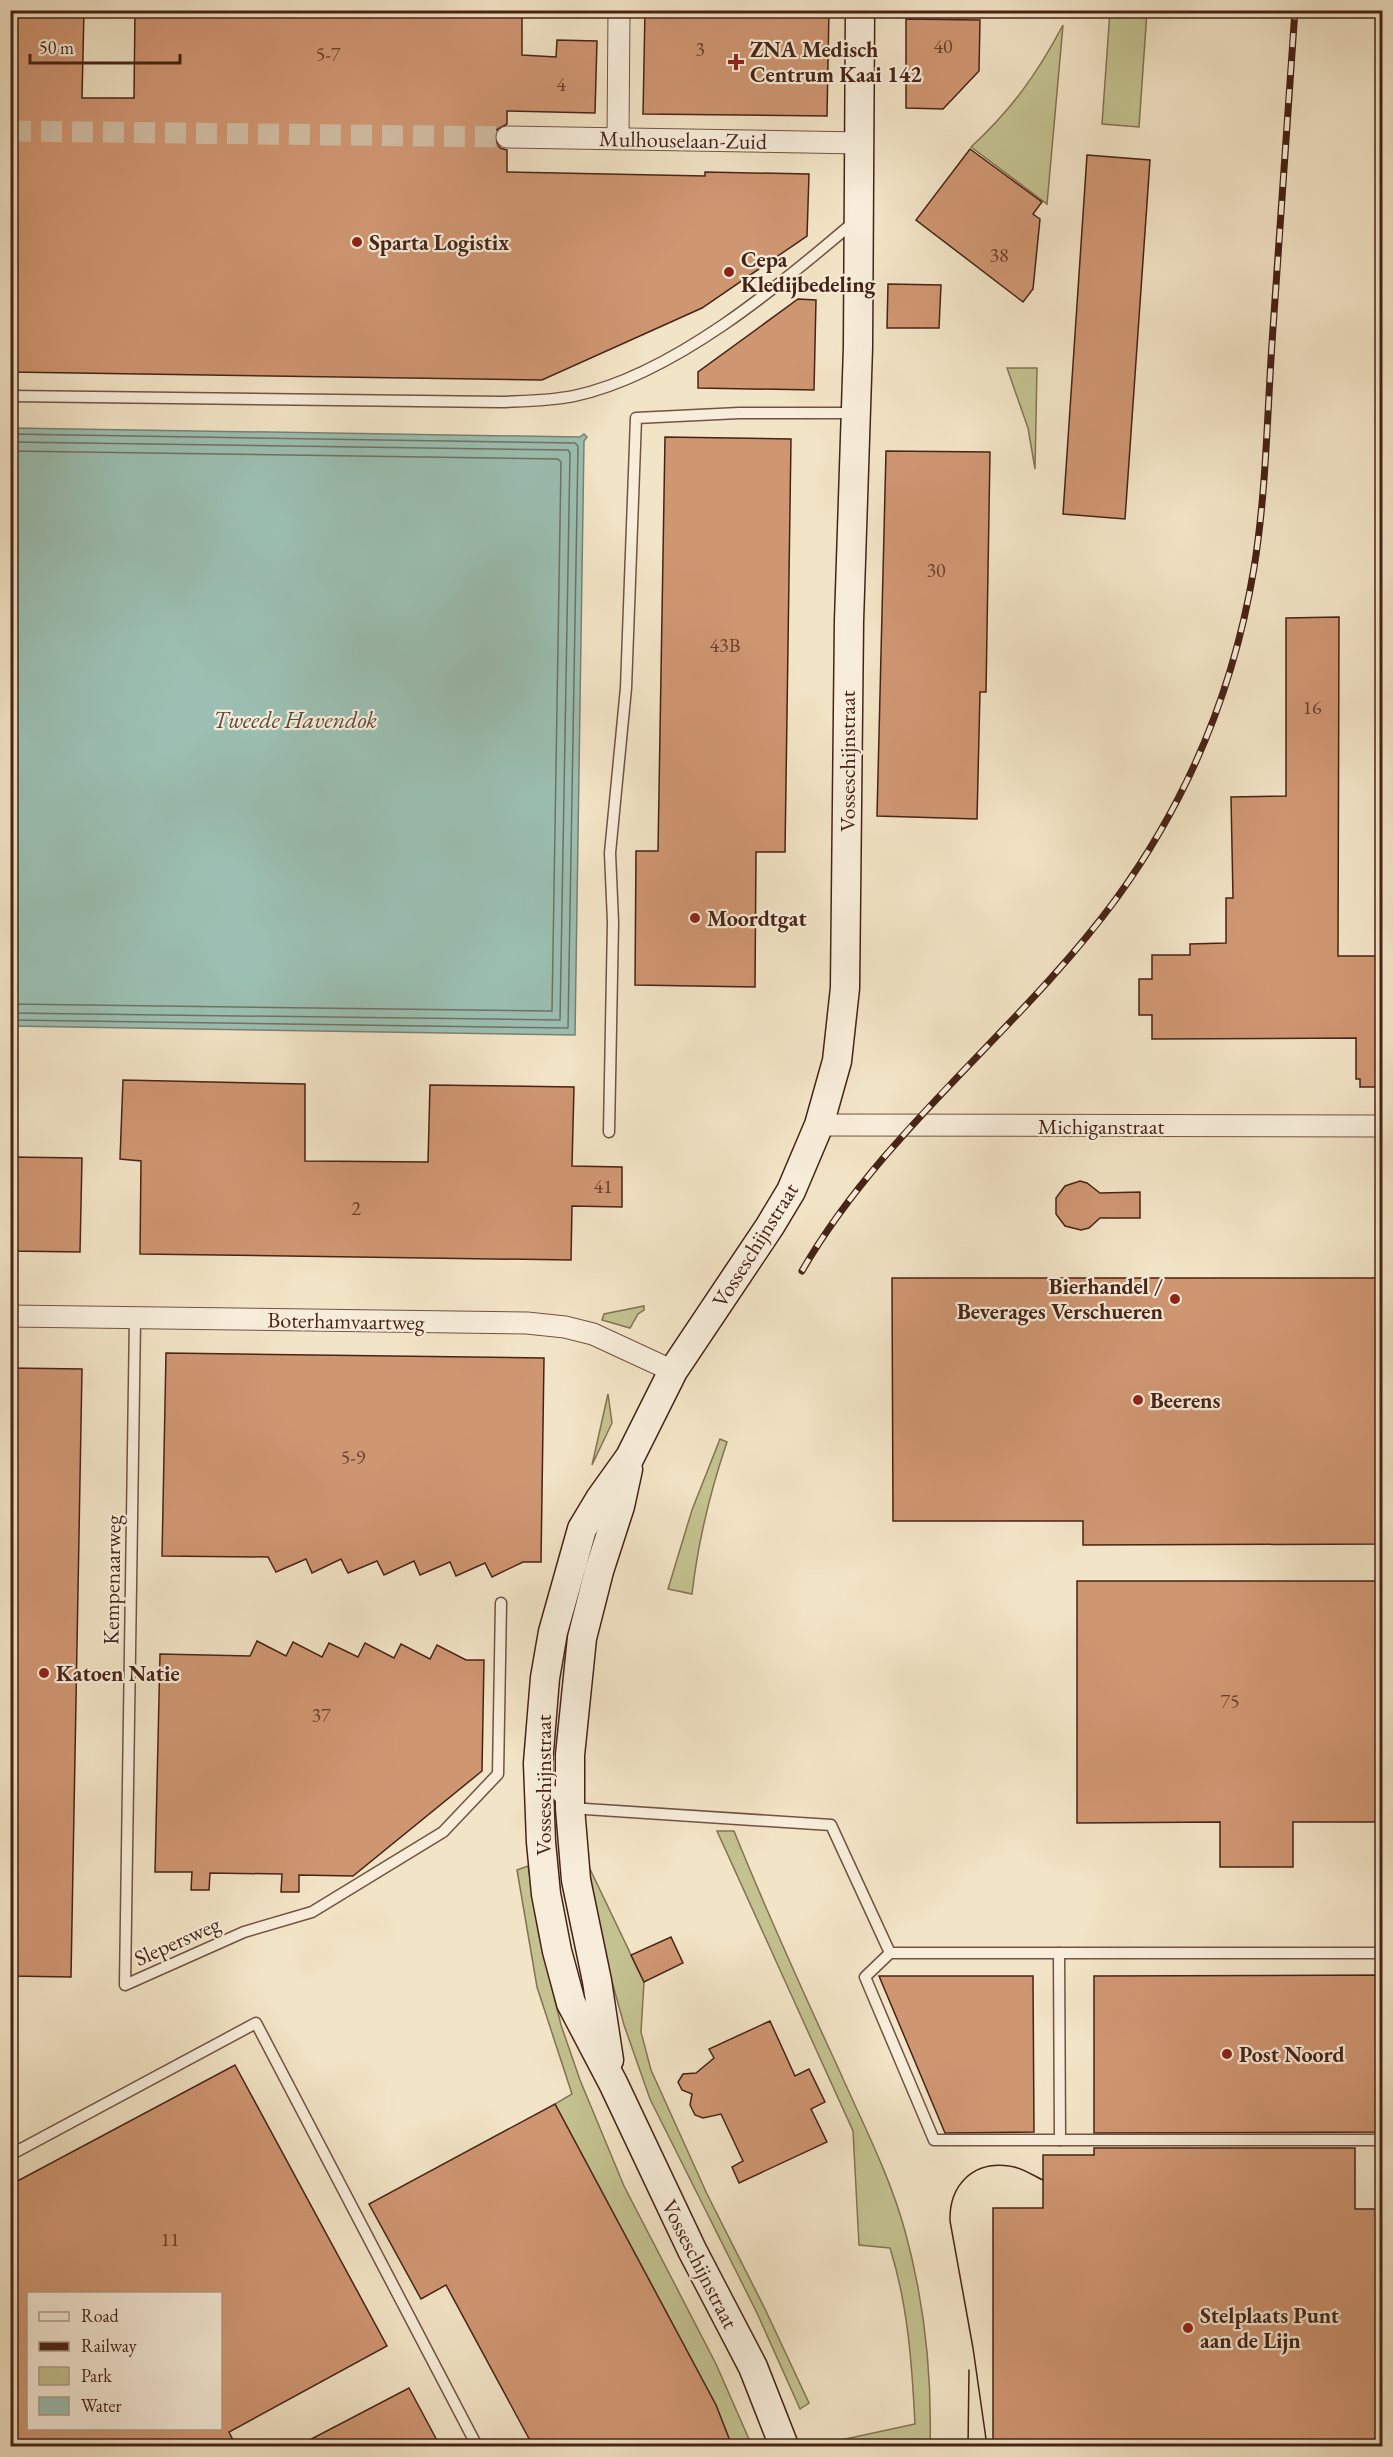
<svg xmlns="http://www.w3.org/2000/svg" width="1393" height="2457" font-family="'EB Garamond',serif">
  <style>
    .green { fill: #c3c290; stroke: #857253; stroke-width: 1.5 }
    .water { fill: #9bbfb2; stroke: #798174; stroke-width: 1.5 }
    .lines { fill: none; stroke-linecap: round; stroke-linejoin: round }
    .shore { stroke: #717164; stroke-width: 1.5 }
    .building { fill: #cf9672; stroke: #472316; stroke-width: 1.5; fill-rule: evenodd }
    .street-tunnel { stroke: #d0bda3; stroke-width: 21; stroke-dasharray: 21 10; stroke-linecap: butt }
    .lane-casing { stroke: #725342; stroke-width: 13 }
    .street-casing { stroke: #725342; stroke-width: 23 }
    .secondary-casing { stroke: #472316; stroke-width: 31 }
    .lane { stroke: #f7edda; stroke-width: 10 }
    .street { stroke: #f7edda; stroke-width: 21 }
    .secondary { stroke: #f7edda; stroke-width: 28 }
    .tram { stroke: #472316; stroke-width: 1.5 }
    .rail-casing { stroke: #472316; stroke-width: 7 }
    .rail { stroke: #f7edda; stroke-width: 4.5; stroke-dasharray: 14; stroke-linecap: butt }
    .poi-dot { fill: #8f2418; stroke: #f7edda; stroke-width: 2 }
    .labels { text-anchor: middle; dominant-baseline: central; stroke-width: 4.5; stroke-linejoin: round; paint-order: stroke }
    .number-label { font-size: 20px; fill: #69402d }
    .poi-label { font-size: 22px; font-weight: bold; fill: #472316; stroke: #f7edda; text-anchor: start }
    .street-label { font-size: 22px; fill: #472316; stroke: #f7edda }
    .water-label { font-size: 24px; font-style: italic; fill: #5c4a3d; stroke: #f7edda }
  </style>
  <rect width="100%" height="100%" fill="#f2e4c6"/>
  <filter id="stains"><feTurbulence type="fractalNoise" baseFrequency=".00333" numOctaves="4"/><feColorMatrix values="0 0 0 0 .2 0 0 0 0 .09 0 0 0 0 .02 0 0 0 .5 -.17"/></filter>
  <radialGradient id="worn" r=".72"><stop offset=".6" stop-color="#630" stop-opacity="0"/><stop offset="1" stop-color="#630" stop-opacity=".3"/></radialGradient>
  <g class="green">
    <polygon points="1110,11 1147,11 1139,127 1102,124"/>
    <path d="M1063,25L1047,204L971,147C1012,109 1037,74 1063,25Z"/>
    <polygon points="1007,368 1037,368 1035,469 1028,428"/>
    <polygon points="644,1306 644,1310 638,1314 630,1328 602,1320 604,1314"/>
    <polygon points="608,1394 612,1423 592,1465"/>
    <path d="M720,1439L727,1442C710,1492 698,1542 692,1594L668,1589L692,1510Z"/>
    <path d="M717,1831H734C767,1913 803,1992 840,2072C863,2124 890,2176 905,2231C924,2300 932,2375 930,2446H813L915,2424C912,2365 908,2305 890,2248L859,2245L853,2131Z"/>
    <polygon points="528,1866 539,1935 561,2025 580,2080 624,2186 716,2364 752,2446 732,2446 716,2405 555,2104 572,2094 537,1987 517,1870"/>
    <polygon points="589,1867 644,1982 641,2032 651,2070 707,2194 765,2309 809,2403 800,2409 757,2313 650,2099 624,2025 597,1927"/>
  </g>
  <polygon class="water" points="11,428 580,437 584,434 587,437 584,441 575,1035 11,1026"/>
  <g class="lines">
    <g class="shore">
      <polyline points="10,434 575,443 578,446 568,1028 10,1020"/>
      <polyline points="10,442 568,450 570,453 560,1020 10,1013"/>
      <polyline points="10,451 558,459 561,462 552,1011 10,1004"/>
    </g>
  </g>
  <g class="building">
    <polygon points="10,10 84,10 82,98 134,98 135,10 522,10 522,55 556,57 557,40 597,41 595,113 507,111 507,124 496,130 494,137 500,148 507,150 507,172 705,176 705,172 809,174 807,236 702,308 542,380 10,372"/>
    <polygon points="645,10 829,10 827,116 643,114"/>
    <polygon points="906,19 980,20 979,71 943,109 906,108"/>
    <polygon points="970,149 1042,202 1033,214 1040,219 1033,289 1023,302 916,220"/>
    <polygon points="1087,155 1150,160 1125,519 1063,514"/>
    <polygon points="888,284 941,285 939,328 887,328"/>
    <polygon points="798,299 816,300 814,390 698,388 698,372"/>
    <polygon points="665,437 791,439 785,852 756,852 755,987 635,985 636,851 658,851"/>
    <polygon points="886,451 990,452 986,692 980,692 977,819 877,816"/>
    <polygon points="1339,617 1338,956 1383,956 1383,1087 1360,1087 1360,1079 1356,1079 1356,1038 1152,1039 1152,1015 1139,1015 1139,979 1152,979 1152,955 1190,955 1190,944 1226,943 1226,898 1233,898 1231,797 1286,796 1286,618"/>
    <polygon points="123,1080 305,1084 305,1161 428,1162 430,1085 574,1087 572,1166 622,1167 622,1207 572,1206 571,1260 140,1254 141,1161 120,1159"/>
    <polygon points="10,1157 82,1158 80,1252 10,1251"/>
    <polygon points="1080,1181 1087,1183 1100,1193 1140,1192 1140,1218 1100,1218 1089,1228 1081,1230 1065,1226 1056,1214 1056,1198 1065,1186"/>
    <polygon points="892,1278 1383,1278 1383,1544 1083,1545 1083,1521 893,1521"/>
    <polygon points="166,1353 544,1358 541,1562 523,1562 492,1577 485,1563 456,1576 450,1562 420,1575 414,1561 384,1575 377,1561 348,1573 341,1559 312,1573 306,1559 276,1572 268,1557 162,1556"/>
    <polygon points="10,1368 82,1369 71,1977 10,1976"/>
    <polygon points="1077,1581 1383,1581 1383,1822 1293,1822 1293,1867 1220,1867 1220,1822 1077,1823"/>
    <polygon points="257,1641 286,1656 293,1642 322,1657 329,1643 358,1657 365,1643 394,1658 401,1644 430,1659 437,1645 466,1660 484,1660 482,1771 353,1876 299,1875 299,1892 281,1892 282,1874 210,1873 209,1890 191,1890 192,1872 155,1872 160,1654 250,1656"/>
    <polygon points="671,1937 683,1963 644,1982 631,1955"/>
    <polygon points="1383,1975 1383,2132 1094,2133 1094,1976"/>
    <polygon points="879,1976 1033,1976 1034,2132 945,2133"/>
    <polygon points="770,2021 795,2076 809,2069 825,2102 811,2109 827,2142 739,2183 732,2167 743,2161 721,2114 703,2118 695,2115 690,2105 692,2094 682,2090 678,2082 683,2074 696,2073 714,2058 709,2049"/>
    <path d="M235,2065L387,2346L229,2432L236,2446H10V2185ZM28,2294H220V2428H28Z"/>
    <polygon points="555,2104 716,2405 732,2446 533,2446 446,2285 421,2299 369,2204"/>
    <polygon points="1094,2148 1355,2148 1355,2209 1383,2209 1383,2446 993,2446 993,2208 1043,2208 1043,2155 1094,2155"/>
    <polygon points="409,2388 440,2446 298,2446"/>
  </g>
  <g class="lines">
    <polyline class="street-tunnel" points="10,131 507,137"/>
    <defs>
      <g id="lane">
        <path d="M10,396L501,402C525,401 549,401 574,396C673,375 779,286 855,221"/>
        <polyline points="609,1132 613,922 610,853 626,688 636,418 739,413 855,413"/>
        <polyline points="135,1318 125,1985 244,1932 312,1912 443,1832 498,1774 501,1603"/>
        <polyline points="550,1779 549,1787 570,1808 831,1825 890,1953"/>
        <polyline points="1059,1953 1060,2140"/>
        <polyline points="1382,1953 890,1953 865,1977 934,2140 1382,2140"/>
        <polyline points="10,2155 256,2023 477,2446"/>
      </g>
      <g id="street">
        <polyline points="507,137 860,143"/>
        <polyline points="618,138 619,10"/>
        <polyline points="819,1125 1382,1126"/>
        <polyline points="10,1316 527,1323 565,1327 593,1334 673,1371"/>
      </g>
      <g id="secondary">
        <polyline points="609,2060 597,1981 576,1880 570,1808 570,1755 582,1638 599,1571 620,1506 628,1469"/>
        <polyline points="784,2446 753,2367 692,2250 613,2083 571,2003 557,1951 546,1894 541,1842 538,1763 545,1678 553,1632 582,1529 600,1499 630,1457 673,1371 770,1226 791,1191 819,1125 837,1061 845,988 849,621 858,347 860,10"/>
      </g>
    </defs>
    <use href="#lane" class="lane-casing"/>
    <use href="#street" class="street-casing"/>
    <use href="#secondary" class="secondary-casing"/>
    <use href="#lane" class="lane"/>
    <use href="#street" class="street"/>
    <use href="#secondary" class="secondary"/>
    <g class="tram">
      <polyline points="968,2446 969,2370"/>
      <path d="M987,2446L973,2348L950,2221C949,2186 972,2161 1009,2166C1021,2167 1032,2175 1043,2180"/>
    </g>
    <defs>
      <path id="rail" d="M802,1271C884,1129 1020,1030 1116,899C1188,800 1234,689 1254,568C1266,494 1267,418 1272,343C1280,232 1287,121 1295,10"/>
    </defs>
    <use href="#rail" class="rail-casing"/>
    <use href="#rail" class="rail"/>
  </g>
  <g class="poi-dot">
    <path d="M733 53h6v6h6v6h-6v6h-6v-6h-6v-6h6z"/>
    <circle cx="357" cy="242" r="6"/>
    <circle cx="729" cy="272" r="6"/>
    <circle cx="695" cy="918" r="6"/>
    <circle cx="1175" cy="1299" r="6"/>
    <circle cx="1138" cy="1400" r="6"/>
    <circle cx="44" cy="1673" r="6"/>
    <circle cx="1227" cy="2054" r="6"/>
    <circle cx="1188" cy="2328" r="6"/>
  </g>
  <g class="labels">
    <g class="number-label">
      <text x="943" y="46">40</text>
      <text x="700" y="49">3</text>
      <text x="328" y="54">5-7</text>
      <text x="561" y="84">4</text>
      <text x="999" y="255">38</text>
      <text x="936" y="570">30</text>
      <text x="725" y="645">43B</text>
      <text x="1312" y="707">16</text>
      <text x="603" y="1186">41</text>
      <text x="356" y="1208">2</text>
      <text x="353" y="1457">5-9</text>
      <text x="1230" y="1701">75</text>
      <text x="321" y="1715">37</text>
      <text x="170" y="2239">11</text>
    </g>
    <g class="poi-label">
      <text x="750" y="49">ZNA Medisch<tspan x="750" dy="25">Centrum Kaai 142</tspan></text>
      <text x="369" y="242">Sparta Logistix</text>
      <text x="741" y="259">Cepa<tspan x="741" dy="25">Kledijbedeling</tspan></text>
      <text x="707" y="918">Moordtgat</text>
      <text x="1163" y="1286" text-anchor="end">Bierhandel /<tspan x="1163" dy="25">Beverages Verschueren</tspan></text>
      <text x="1150" y="1400">Beerens</text>
      <text x="56" y="1673">Katoen Natie</text>
      <text x="1239" y="2054">Post Noord</text>
      <text x="1200" y="2315">Stelplaats Punt<tspan x="1200" dy="25">aan de Lijn</tspan></text>
    </g>
    <g class="street-label">
      <text transform="translate(683 140) rotate(1)">Mulhouselaan-Zuid</text>
      <text transform="translate(847 761) rotate(-90)">Vosseschijnstraat</text>
      <text x="1101" y="1126">Michiganstraat</text>
      <text transform="translate(755 1245) rotate(-58)">Vosseschijnstraat</text>
      <text transform="translate(346 1321) rotate(1)">Boterhamvaartweg</text>
      <text transform="translate(112 1580) rotate(-89)">Kempenaarweg</text>
      <text transform="translate(543 1785) rotate(-90)">Vosseschijnstraat</text>
      <text transform="translate(177 1941) rotate(-24)">Slepersweg</text>
      <text transform="translate(700 2264) rotate(63)">Vosseschijnstraat</text>
    </g>
    <g class="water-label">
      <text x="295" y="719">Tweede Havendok</text>
    </g>
  </g>
  <rect width="1393" height="2457" fill="none" stroke="#f2e4c6" stroke-width="36"/>
  <rect x="12" y="12" width="1369" height="2433" fill="none" stroke="#472316" stroke-width="3"/>
  <rect x="18" y="18" width="1357" height="2421" fill="none" stroke="#472316" stroke-width="1.5"/>
  <rect x="27" y="2292" width="195" height="138" fill="#f7edda" stroke="#b19c8c" stroke-width="1.5"/>
  <rect x="39" y="2312" width="30" height="9" fill="#f7edda" stroke="#b19c8c" stroke-width="1.5"/>
  <text x="81" y="2322" font-size="18" fill="#472316">Road</text>
  <rect x="39" y="2342" width="30" height="9" fill="#472316" stroke="#b19c8c" stroke-width="1.5"/>
  <text x="81" y="2352" font-size="18" fill="#472316">Railway</text>
  <rect x="39" y="2367" width="30" height="18" fill="#c3c290" stroke="#b19c8c" stroke-width="1.5"/>
  <text x="81" y="2382" font-size="18" fill="#472316">Park</text>
  <rect x="39" y="2397" width="30" height="18" fill="#9bbfb2" stroke="#b19c8c" stroke-width="1.5"/>
  <text x="81" y="2412" font-size="18" fill="#472316">Water</text>
  <path d="M30 54v9h150v-9" fill="none" stroke="#472316" stroke-width="3"/>
  <text x="39" y="54" font-size="18" fill="#472316" stroke="#f7edda" stroke-width="4.5" paint-order="stroke">50 m</text>
  <rect width="100%" height="100%" filter="url(#stains)"/>
  <rect width="100%" height="100%" fill="url(#worn)"/>
</svg>
